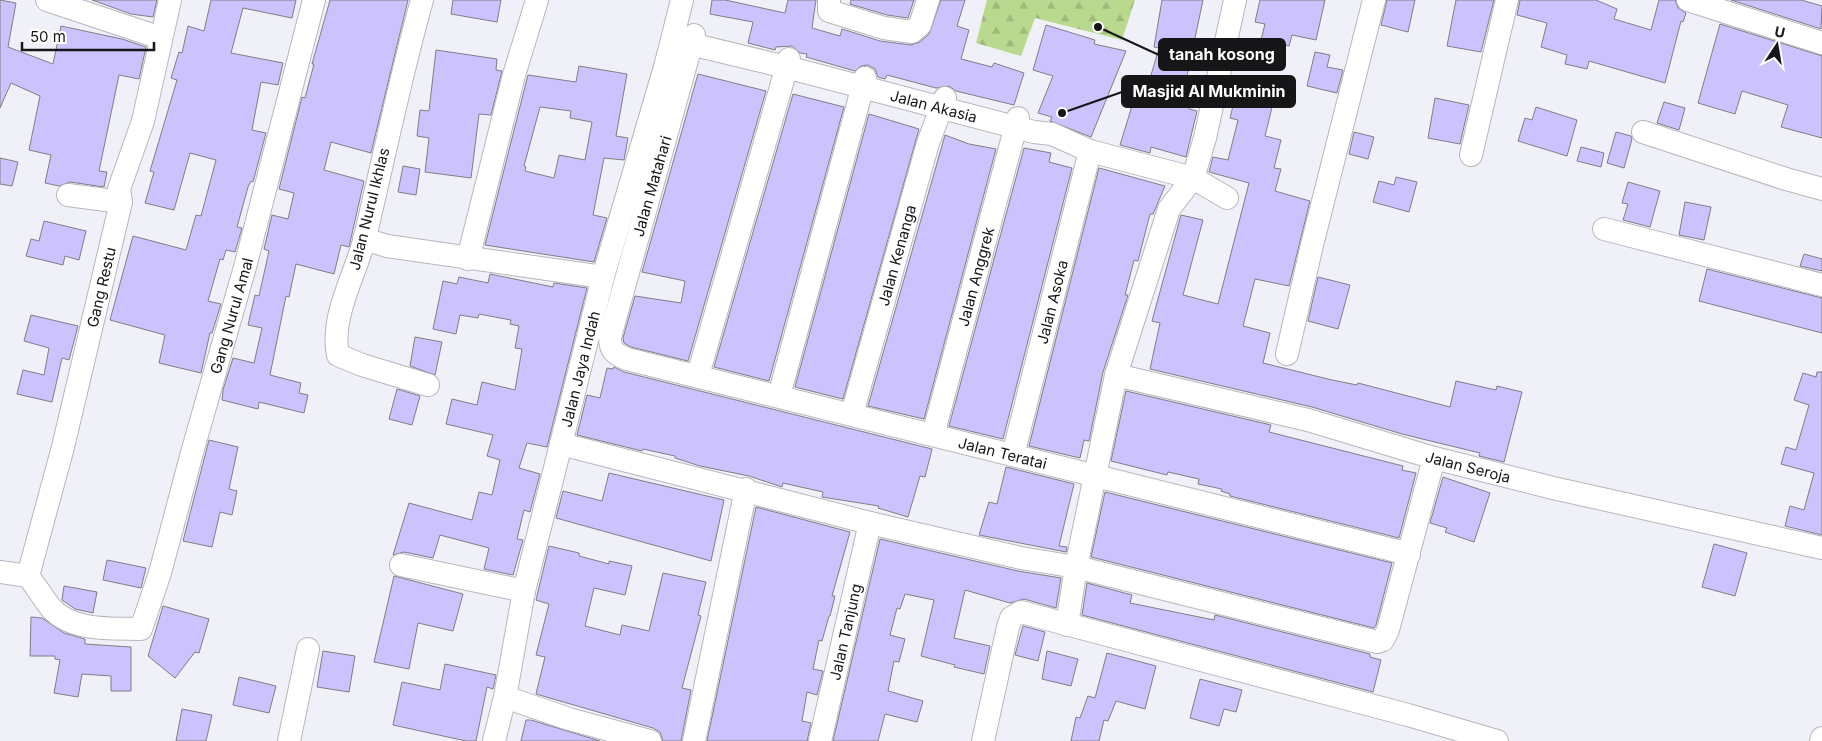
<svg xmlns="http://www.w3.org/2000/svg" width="1822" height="741" font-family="Inter,sans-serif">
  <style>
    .forest { fill: url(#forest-firs) }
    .building { fill: #ccc2fe; stroke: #7f7e84; fill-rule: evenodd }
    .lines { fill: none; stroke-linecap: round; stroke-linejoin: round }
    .minor-casing { stroke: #b6b7be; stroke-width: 24 }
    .minor { stroke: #fff; stroke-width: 22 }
    .labels { text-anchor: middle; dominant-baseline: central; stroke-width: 4; stroke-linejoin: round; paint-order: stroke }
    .street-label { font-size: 15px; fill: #161619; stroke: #fff }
    .leader { fill: none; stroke: #161619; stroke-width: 2 }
    .callout-dot { fill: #161619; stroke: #fff; stroke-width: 2 }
    .callout { fill: #161619; stroke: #161619; stroke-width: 2 }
    .callout-label { font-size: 16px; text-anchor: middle; font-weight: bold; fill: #fff }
  </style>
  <defs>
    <pattern id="forest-firs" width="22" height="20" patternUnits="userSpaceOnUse" patternTransform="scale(1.25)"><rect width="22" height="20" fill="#b9d98f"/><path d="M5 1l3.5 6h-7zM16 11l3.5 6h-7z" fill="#9eba7b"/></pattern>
  </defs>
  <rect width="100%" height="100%" fill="#f0f1f8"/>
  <polygon class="forest" points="987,0 1135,0 1122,40 1035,18 1021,56 976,43"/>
  <g class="building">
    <polygon points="0,0 16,3 8,47 53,64 61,26 122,39 146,47 139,79 119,75 99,171 107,172 104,187 70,182 59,186 45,183 51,155 29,150 40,96 11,83 0,108"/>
    <polygon points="92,0 157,0 153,17 131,14"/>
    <polygon points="211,0 296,0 292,18 243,8 231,53 283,63 278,85 261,82 252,130 266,133 253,182 251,181 248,187 237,227 242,228 235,252 226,250 223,260 220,259 208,301 221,304 212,333 210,333 201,373 159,363 165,335 110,320 133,236 186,250 196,215 201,216 216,160 190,153 174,210 145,203 154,172 150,171 177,80 171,78 179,52 182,53 188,26 204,31"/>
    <polygon points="330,0 408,0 371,153 331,142 324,170 364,181 349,247 341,245 334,274 296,264 289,297 286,296 270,375 301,383 299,393 308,395 304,413 259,402 258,409 222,400 223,390 233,358 254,363 262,328 248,325 255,295 259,296 269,251 264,249 272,215 288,219 294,193 279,189 302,97 305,98 314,64 312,64"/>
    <polygon points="453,0 501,0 497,22 451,14"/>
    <polygon points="712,0 725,0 785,13 788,0 816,0 812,28 840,36 842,29 880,41 911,45 920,42 929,34 941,0 965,0 957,26 969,30 961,59 992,67 994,63 1024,73 1014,105 956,91 949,86 936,88 887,75 885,79 878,77 875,69 868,65 861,66 855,71 806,57 807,54 800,53 792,46 776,47 775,50 748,43 753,22 710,14"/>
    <polygon points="851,0 914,0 908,18 887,15 850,4"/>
    <polygon points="1162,0 1203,0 1187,76 1197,79 1189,109 1197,111 1186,157 1151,147 1150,153 1120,145 1135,96 1144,99 1159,48 1154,47"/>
    <polygon points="1260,0 1325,0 1316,40 1292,35 1289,46 1261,40 1265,24 1255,22"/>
    <polygon points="1387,0 1415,0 1408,32 1381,25"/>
    <polygon points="1456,0 1494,0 1481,52 1447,46"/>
    <polygon points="1520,0 1596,0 1617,9 1614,19 1651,30 1659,0 1675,0 1678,8 1686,13 1683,22 1681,21 1665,83 1589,61 1587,69 1565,64 1567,55 1541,47 1547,23 1517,15"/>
    <polygon points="1731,0 1801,0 1822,6 1821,29"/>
    <polygon points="1720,24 1822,56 1822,138 1781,127 1788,105 1742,91 1735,114 1698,103"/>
    <polygon points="1046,25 1095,40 1094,44 1126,51 1091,137 1050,121 1052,117 1038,113 1053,76 1033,70"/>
    <polygon points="436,50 497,59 496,70 502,71 491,115 479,114 471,178 425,172 429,138 417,136 420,110 429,111"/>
    <polygon points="1315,52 1330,55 1327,67 1343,70 1337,93 1307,86"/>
    <path d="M579,66L627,74L616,136L628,138L624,160L604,158L593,215L607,218L594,262L485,245L528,75L576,82ZM540,107L571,111L570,118L592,122L585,160L559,155L554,178L525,171L526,167L524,166Z"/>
    <polygon points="698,74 766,91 688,361 631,347 624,343 623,338 635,296 681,303 685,281 642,272"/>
    <polygon points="1238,86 1275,95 1265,136 1281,140 1274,168 1281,169 1275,191 1310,201 1289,286 1255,279 1243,326 1270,333 1263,363 1332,380 1357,385 1358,383 1450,407 1456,381 1496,390 1497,386 1522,392 1504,462 1479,456 1480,453 1402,434 1312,407 1150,369 1160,323 1152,321 1181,215 1203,220 1183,295 1218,304 1249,183 1209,172 1213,157 1228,160 1238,120 1230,118"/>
    <polygon points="793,94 844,107 769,381 714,367"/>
    <polygon points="1435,98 1469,105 1460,144 1428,138"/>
    <polygon points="1664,102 1685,108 1679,130 1657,123"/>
    <polygon points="1536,107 1577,120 1567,156 1518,141 1525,118 1532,120"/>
    <polygon points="869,114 919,129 843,399 795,387"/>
    <polygon points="1354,132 1374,137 1368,159 1349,154"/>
    <polygon points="1616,132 1631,136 1632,139 1624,168 1607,163"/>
    <polygon points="945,135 969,144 996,149 924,419 868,406"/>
    <polygon points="1581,147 1604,153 1601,167 1577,161"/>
    <polygon points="1024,148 1051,153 1049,162 1072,168 1003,439 949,426"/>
    <polygon points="0,158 18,162 12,186 0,184"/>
    <polygon points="403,166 420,169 416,195 398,192"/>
    <polygon points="1099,168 1165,186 1153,214 1150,214 1138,261 1134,260 1125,295 1128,295 1103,372 1089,441 1084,440 1080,458 1029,446"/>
    <polygon points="1396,177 1417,182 1409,212 1373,202 1379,181 1394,185"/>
    <polygon points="1628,182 1660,191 1650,227 1623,220 1628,204 1622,203"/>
    <polygon points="1685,202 1711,207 1704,240 1679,235"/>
    <polygon points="44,221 86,231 79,260 65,256 63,265 26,256 31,239 39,241"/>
    <polygon points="1804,254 1822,259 1822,271 1800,266"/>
    <polygon points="1707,269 1822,298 1822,333 1699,301"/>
    <polygon points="490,274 553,287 554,283 587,288 547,447 527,443 519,468 540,474 530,512 524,510 517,539 523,540 513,575 484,569 489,548 440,535 433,558 404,552 393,555 409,503 472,520 479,492 492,495 500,460 487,456 493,435 446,424 452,399 477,405 482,382 515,390 522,349 515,348 519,326 510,324 511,320 479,314 478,318 460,315 456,334 433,329 443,281 457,284 459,277 488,283"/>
    <polygon points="1318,277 1350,285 1338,329 1308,321"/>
    <polygon points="31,315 78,326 69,360 62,358 52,402 17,394 23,370 44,375 49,348 24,341"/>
    <polygon points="415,337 442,342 435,375 410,366"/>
    <polygon points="614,367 624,372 932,449 925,477 920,476 908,517 878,508 879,506 822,497 823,492 783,483 782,487 749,476 700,466 675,458 675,456 643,449 642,451 577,435 587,395 600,398 607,368 613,369"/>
    <polygon points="1817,372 1822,372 1822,535 1785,526 1790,506 1804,510 1814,473 1781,464 1786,447 1796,450 1809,405 1794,400 1803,373 1816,377"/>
    <polygon points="397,389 420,396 412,425 389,419"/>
    <polygon points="1126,391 1271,425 1269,432 1403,466 1402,470 1416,473 1399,538 1230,496 1230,494 1221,491 1222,489 1198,484 1199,479 1168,472 1167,475 1111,461"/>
    <polygon points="209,440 238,447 229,489 237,491 232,515 220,512 212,547 183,541"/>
    <polygon points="1006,467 1074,484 1059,546 1067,547 1066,552 979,535 989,502 997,504"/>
    <polygon points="609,473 724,500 711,561 556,518 563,491 602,501"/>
    <polygon points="1443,477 1490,493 1474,542 1445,532 1447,528 1430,523"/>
    <polygon points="1105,492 1392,563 1376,625 1374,628 1091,557"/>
    <polygon points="756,507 850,532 832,596 835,596 830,616 829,616 822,641 819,640 813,669 823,671 817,695 807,692 802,721 811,723 807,741 707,741"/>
    <polygon points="880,539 1018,571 1061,578 1056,608 1024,599 1010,603 965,590 954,638 990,646 984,674 954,667 955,665 921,656 934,600 905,594 900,609 897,608 890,635 905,639 899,662 894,661 888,691 923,701 917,722 885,714 878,741 833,741"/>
    <polygon points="1714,544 1747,553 1735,596 1702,587"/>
    <polygon points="549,546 579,553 579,556 609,564 609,561 632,566 625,595 594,588 585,626 620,635 622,625 649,631 663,573 706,582 698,615 701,616 682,688 691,690 681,741 663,741 660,732 653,728 536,694 545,657 536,655 549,604 536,600"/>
    <polygon points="107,560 146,568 141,588 103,580"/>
    <polygon points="394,576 463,594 453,631 418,623 409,669 374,662"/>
    <polygon points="1087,583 1132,595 1130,603 1214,620 1215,615 1370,654 1370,657 1381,660 1373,692 1082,615"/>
    <polygon points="64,586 97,592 93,613 75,609 62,600"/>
    <polygon points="163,606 209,619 199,653 195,652 175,678 148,656"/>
    <polygon points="31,617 42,618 64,633 85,639 85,644 131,647 131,691 111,691 111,676 82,674 78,697 54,693 60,660 55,659 55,656 30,656"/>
    <polygon points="1023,626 1045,632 1038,661 1015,655"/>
    <polygon points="323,651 355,656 349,692 317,687"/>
    <polygon points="1047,651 1078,659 1071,686 1042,679"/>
    <polygon points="1107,653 1156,666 1145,709 1116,701 1108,721 1104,720 1099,741 1071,741 1076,717 1080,718 1088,696 1095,698"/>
    <polygon points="445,664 496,675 493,689 487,687 476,741 466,741 393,725 402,682 440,690"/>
    <polygon points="239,677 276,686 269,713 233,705"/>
    <polygon points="1200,679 1242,690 1236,712 1224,709 1219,726 1190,718"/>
    <polygon points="182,709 212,715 206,741 176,741"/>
    <polygon points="526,720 531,720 600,741 521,741"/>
  </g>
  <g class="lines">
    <defs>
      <g id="minor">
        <polyline points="47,0 161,38"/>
        <path d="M422,0C400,78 384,158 365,237C356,274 330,316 338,355L362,365L428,385"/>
        <polyline points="829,0 829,11 884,28 912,32 920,25 928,0"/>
        <polyline points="1688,0 1822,43"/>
        <path id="s1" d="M694,35L610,337C610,351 615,354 627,359L1409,554"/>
        <path id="s2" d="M678,41L786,67L1034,132L1052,134L1090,151L1193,178L1227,198"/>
        <polyline points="1643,132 1786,179 1822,189"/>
        <polyline points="1471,155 1507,0"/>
        <polyline points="68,195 121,202"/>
        <polyline points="1604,229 1822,285"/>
        <polyline points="364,239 387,246 603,277"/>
        <polyline points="468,259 514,75 537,0"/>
        <polyline points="1287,354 1312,245 1374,0"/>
        <polyline points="698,375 789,59"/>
        <path id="s3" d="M1116,375L1308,420L1434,458L1553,488L1822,548"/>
        <polyline points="779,396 865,78"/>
        <path id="s4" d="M852,414L928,143L945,98"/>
        <path id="s5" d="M933,435L1018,118"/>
        <polyline points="561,444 870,523 1021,558 1076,567 1377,642 1383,640 1388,630 1434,458"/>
        <path id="s6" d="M1013,455L1090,151"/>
        <polyline points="401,565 524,591"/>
        <path id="s7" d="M0,572L28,576C36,586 43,598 51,608C72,632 113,628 141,629L160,573L193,449L245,267L314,0"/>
        <path id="s8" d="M28,576L63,447L121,202L119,189L143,121L170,0"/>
        <polyline points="1067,625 1076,567 1116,375 1169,209 1193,178 1205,138 1235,0"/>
        <polyline points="505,697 569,719 650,741"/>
        <polyline points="289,741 308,649"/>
        <path id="s9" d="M494,741L505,697L524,591L603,277L665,67L682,0"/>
        <polyline points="694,741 746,489"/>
        <path id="s10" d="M820,741L870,523"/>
        <polyline points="983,741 1008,627 1011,618 1021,612 1408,715 1497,741"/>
        <polyline points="1821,741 1822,738"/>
      </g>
    </defs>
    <use href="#minor" class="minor-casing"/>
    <use href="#minor" class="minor"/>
  </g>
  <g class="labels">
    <g class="street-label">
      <text stroke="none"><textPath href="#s2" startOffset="264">Jalan Akasia</textPath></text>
      <text transform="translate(652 186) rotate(-74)">Jalan Matahari</text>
      <text transform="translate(369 209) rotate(-76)">Jalan Nurul Ikhlas</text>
      <text stroke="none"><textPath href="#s4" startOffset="165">Jalan Kenanga</textPath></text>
      <text stroke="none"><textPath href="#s5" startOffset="164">Jalan Anggrek</textPath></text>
      <text stroke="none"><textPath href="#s8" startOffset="298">Gang Restu</textPath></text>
      <text stroke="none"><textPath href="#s6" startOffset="158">Jalan Asoka</textPath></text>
      <text stroke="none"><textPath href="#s7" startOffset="489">Gang Nurul Amal</textPath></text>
      <text stroke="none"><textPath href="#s9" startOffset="382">Jalan Jaya Indah</textPath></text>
      <text stroke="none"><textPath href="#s1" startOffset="731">Jalan Teratai</textPath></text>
      <text stroke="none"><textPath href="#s3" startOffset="364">Jalan Seroja</textPath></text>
      <text stroke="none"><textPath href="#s10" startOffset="112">Jalan Tanjung</textPath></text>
    </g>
  </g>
  <path class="leader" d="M1098 27L1159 55M1062 113L1122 92"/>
  <g class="callout-dot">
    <circle cx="1098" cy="27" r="5"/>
    <circle cx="1062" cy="113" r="5"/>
  </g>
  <g class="callout">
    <rect x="1159" y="39" width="126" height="31" rx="5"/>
    <rect x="1122" y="76" width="173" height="31" rx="5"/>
  </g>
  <g class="callout-label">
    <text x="1222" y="60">tanah kosong</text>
    <text x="1209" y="97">Masjid Al Mukminin</text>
  </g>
  <g transform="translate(1777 45) rotate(12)" stroke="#ffffff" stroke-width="4" paint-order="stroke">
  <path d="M0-4L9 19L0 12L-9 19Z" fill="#161619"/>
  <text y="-8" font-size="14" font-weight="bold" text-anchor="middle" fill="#161619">U</text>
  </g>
  <path d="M22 42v8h132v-8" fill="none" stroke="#161619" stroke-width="2.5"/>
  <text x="30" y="42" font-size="15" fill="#161619" stroke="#ffffff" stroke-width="4" paint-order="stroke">50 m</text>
</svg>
